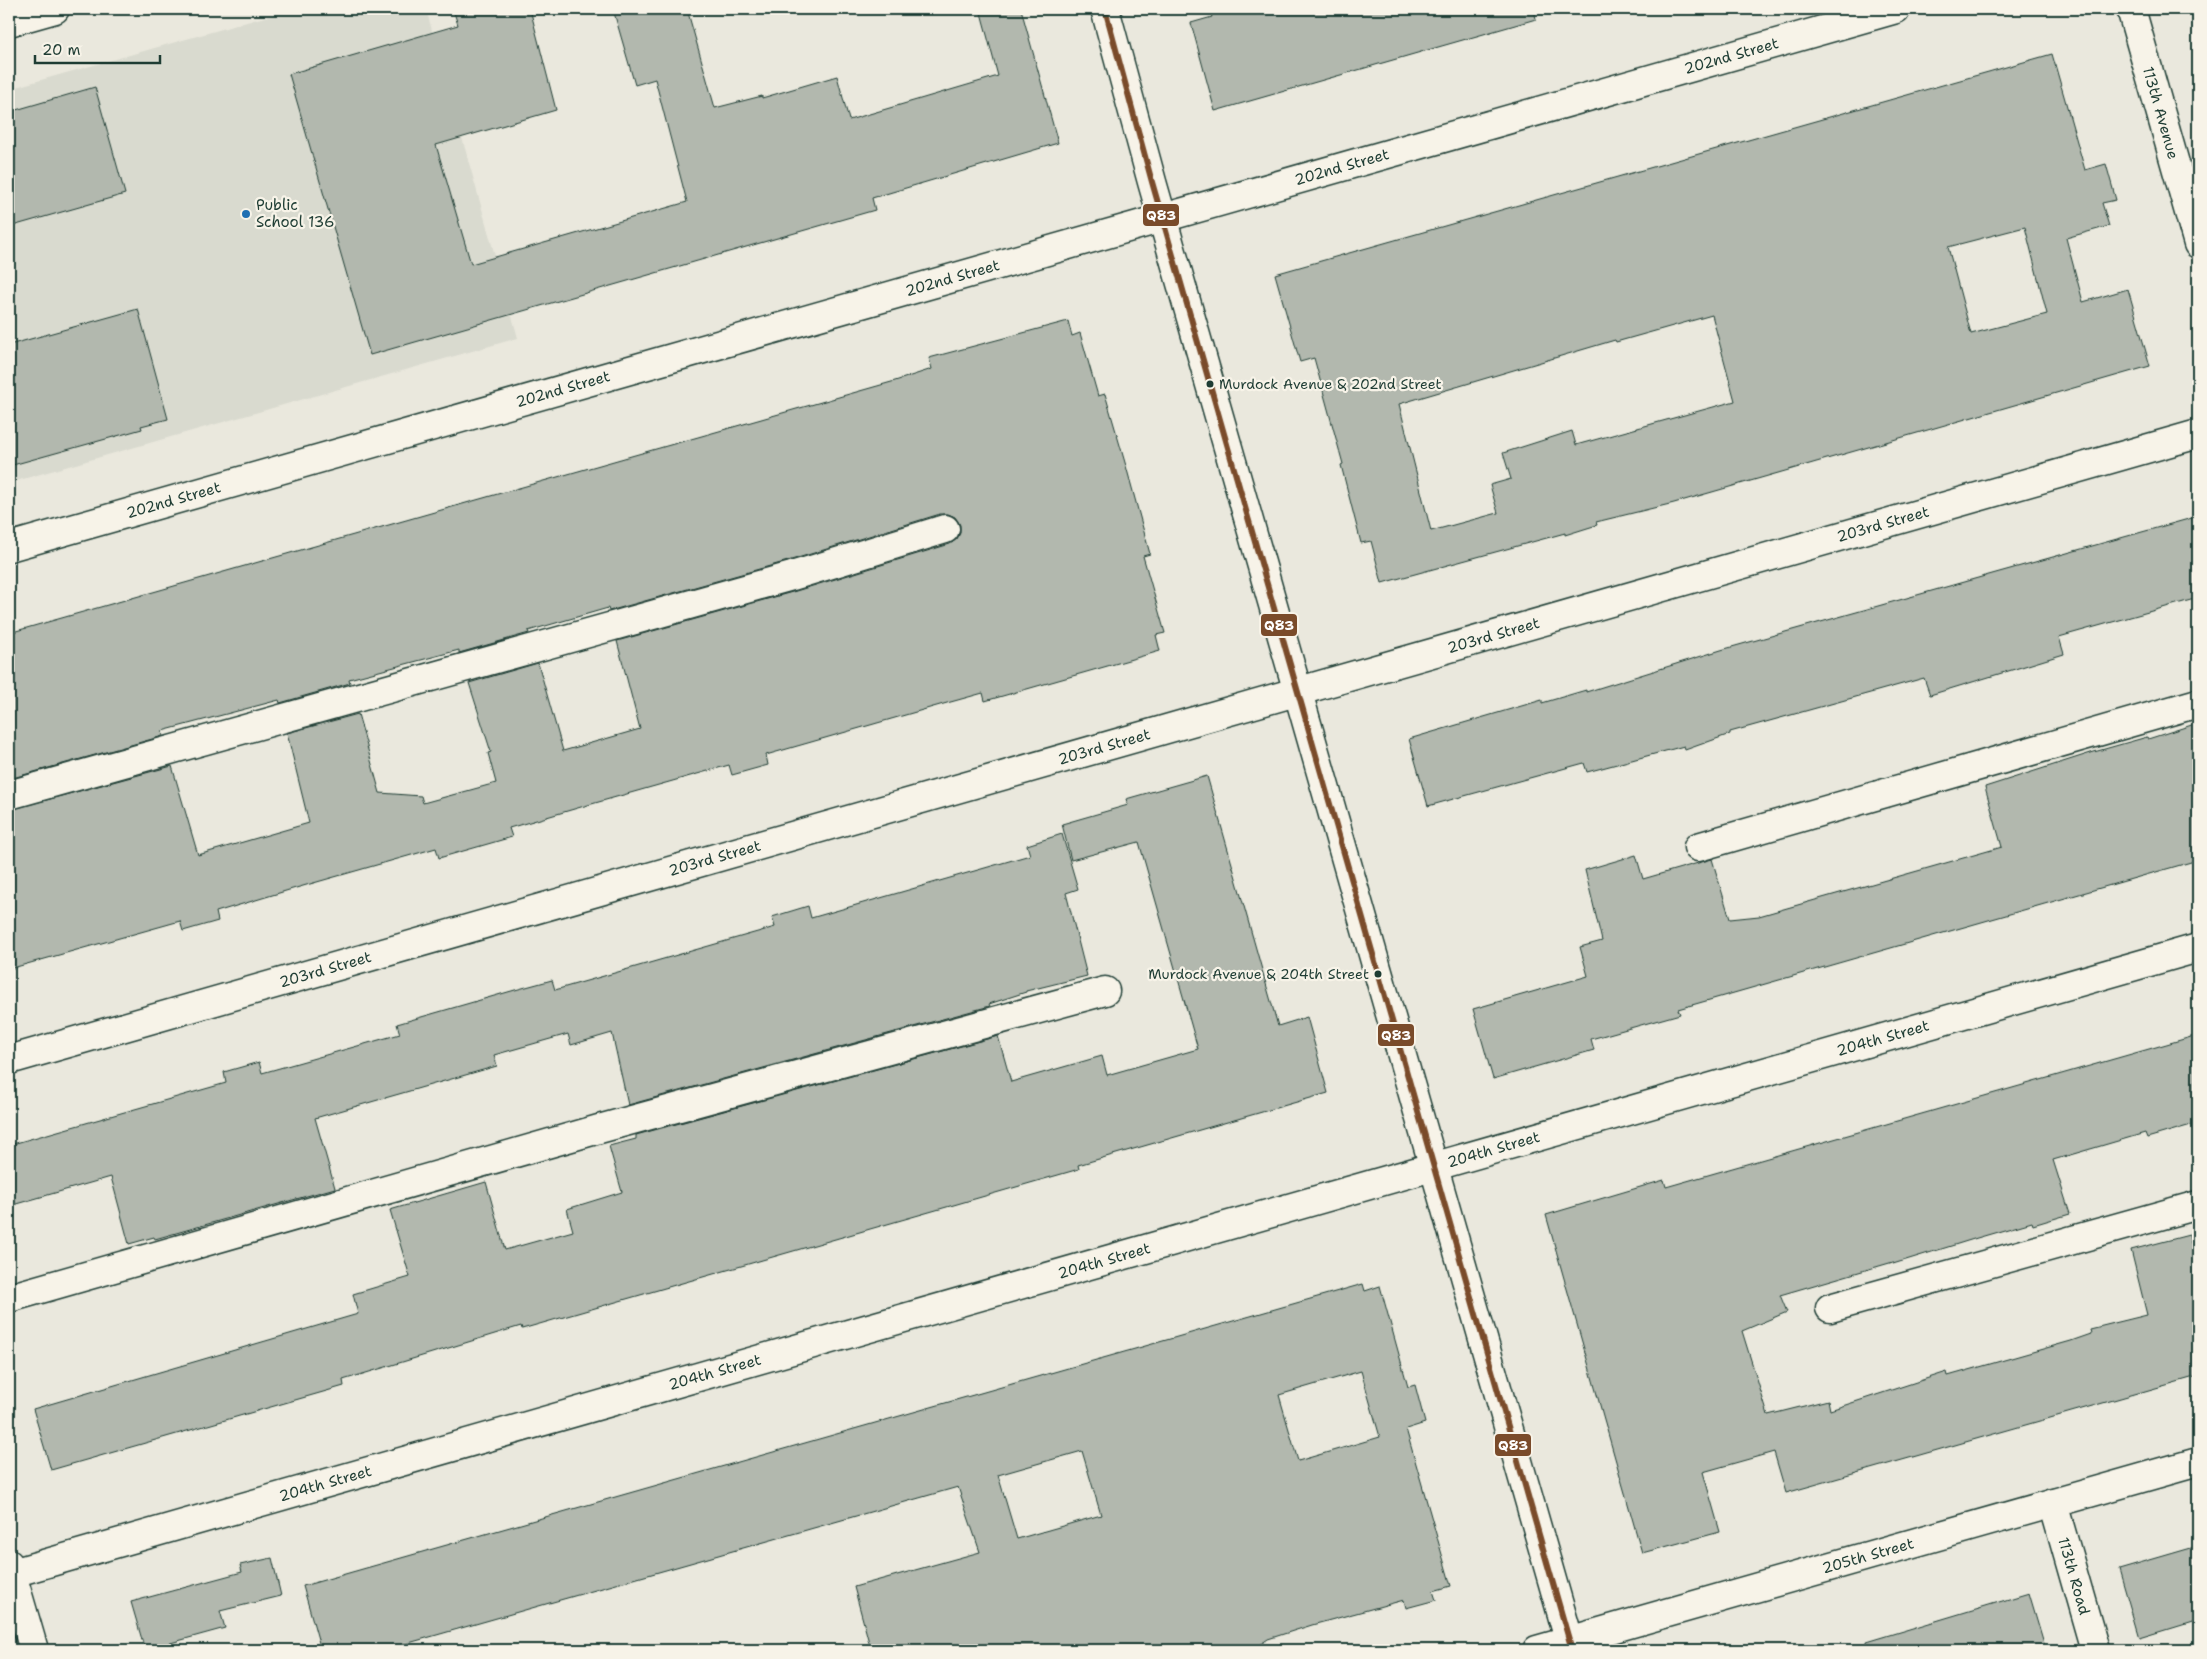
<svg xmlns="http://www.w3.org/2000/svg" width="2207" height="1659" font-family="'Shantell Sans',sans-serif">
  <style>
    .built { fill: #d9dacf }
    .building { fill: #b2b8ae; stroke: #1f3d34; fill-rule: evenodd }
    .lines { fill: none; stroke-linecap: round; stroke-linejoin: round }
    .minor-casing { stroke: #1f3d34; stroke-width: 31 }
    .minor { stroke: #f7f3e8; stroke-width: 28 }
    .bus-1-casing { stroke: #f7f3e8; stroke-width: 10 }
    .bus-1 { stroke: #7a4b2a; stroke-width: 6 }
    .poi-dot { fill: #1f6fb2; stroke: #f7f3e8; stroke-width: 2 }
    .bus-dot { fill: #1f3d34; stroke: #f7f3e8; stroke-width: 2 }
    .labels { text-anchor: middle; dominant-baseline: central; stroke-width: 4.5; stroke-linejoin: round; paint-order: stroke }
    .bus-label { font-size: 14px; fill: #1f3d34; stroke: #f7f3e8; text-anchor: start }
    .street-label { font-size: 15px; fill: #1f3d34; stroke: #f7f3e8 }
    .poi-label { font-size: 15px; fill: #1f3d34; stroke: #f7f3e8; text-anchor: start }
    .line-badge { stroke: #f7f3e8; stroke-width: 2 }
    .badge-label { font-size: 14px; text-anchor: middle; font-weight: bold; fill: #fff }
  </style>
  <rect width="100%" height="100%" fill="#eae8dd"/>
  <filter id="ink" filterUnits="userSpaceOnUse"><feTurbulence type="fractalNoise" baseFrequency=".02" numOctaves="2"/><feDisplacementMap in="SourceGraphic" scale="10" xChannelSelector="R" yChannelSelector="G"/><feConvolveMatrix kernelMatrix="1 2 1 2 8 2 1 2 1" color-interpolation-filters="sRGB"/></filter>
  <g filter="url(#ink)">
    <polygon class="built" points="293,9 426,9 518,338 9,483 9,89"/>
    <g class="building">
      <polygon points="453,9 530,9 556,110 436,145 471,264 687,202 655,79 635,85 613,9 687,9 715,108 762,96 762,98 837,76 849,120 998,76 980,9 1021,9 1058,143 872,198 875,210 370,355 289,74 458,25"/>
      <polygon points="1209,9 1534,9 1536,19 1215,111 1191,23 1212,17"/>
      <path d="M2052,54L2085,170L2106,164L2116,200L2102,203L2109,226L2066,238L2083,302L2128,289L2150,366L1674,503L1596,522L1597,525L1565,535V533L1382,583L1371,541L1361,543L1341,465L1343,464L1314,358L1300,362L1275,274ZM2025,227L2047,314L1971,334L1948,247ZM1712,315L1735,401L1576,445L1572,431L1503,453L1511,479L1490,485L1498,513L1431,531L1399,404L1615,340L1616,342Z"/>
      <polygon points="95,87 125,194 9,227 9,112"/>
      <polygon points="138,309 168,419 141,426 142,429 9,466 9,345"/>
      <polygon points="1068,321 1072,336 1080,333 1098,396 1105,394 1126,466 1150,554 1143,556 1165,633 1156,635 1160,651 985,701 983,693 947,703 766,755 768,765 732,775 729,765 581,807 509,828 512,837 439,858 436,848 289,890 216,912 218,921 183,931 180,921 9,969 9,810 172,766 198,855 309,823 287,733 358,714 380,793 421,796 423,803 496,783 488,753 491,752 469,683 538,663 563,751 640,729 617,641 796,591 950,544 957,539 960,533 960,525 955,517 948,514 940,514 788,561 609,611 608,608 528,631 529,633 459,653 459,650 349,679 350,683 280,703 279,700 162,731 163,736 9,779 9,633 895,381 932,369 929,358"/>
      <polygon points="2192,518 2198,538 2198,598 2059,637 2064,654 1930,695 1924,678 1730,732 1730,734 1685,750 1684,746 1587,772 1584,763 1428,806 1409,739 1542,700 1542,703 1586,690 1586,692 1721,650"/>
      <polygon points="2198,723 2198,860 1678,1009 1680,1014 1591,1039 1594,1050 1493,1079 1473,1009 1588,976 1580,947 1602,941 1585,870 1636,855 1643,879 1712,859 1730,919 1759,916 2002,847 1985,787 2094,752 2147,737 2148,739"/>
      <polygon points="1207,776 1278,1026 1307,1017 1328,1093 1078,1165 1079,1169 522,1329 521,1326 343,1380 344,1386 51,1470 33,1409 358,1314 353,1294 410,1277 390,1210 486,1182 505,1250 573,1231 567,1209 622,1192 609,1146 636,1139 636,1135 998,1036 1011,1082 1102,1056 1107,1075 1198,1049 1139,842 1071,860 1062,824 1128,805 1126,799"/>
      <polygon points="1062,834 1078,889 1066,893 1087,976 1026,991 1026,992 989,1004 990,1006 628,1105 612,1033 571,1045 568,1034 494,1055 497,1066 315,1118 335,1188 155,1239 154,1237 129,1244 111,1177 9,1206 9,1145 226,1083 224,1072 259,1062 262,1073 400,1034 397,1024 515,990 552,980 555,990 775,927 772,917 808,906 811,918 1030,855 1027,845"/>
      <polygon points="2198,1035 2198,1123 2147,1138 2145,1133 2053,1160 2070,1214 2033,1225 2032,1222 1977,1238 1893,1264 1893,1262 1780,1295 1787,1312 1742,1331 1768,1415 1828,1400 1830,1410 1947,1372 1948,1376 2071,1341 2091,1334 2090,1329 2147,1315 2131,1250 2189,1235 2198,1271 2198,1376 1786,1493 1774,1452 1703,1472 1720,1532 1642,1553 1546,1215 1664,1180 1666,1187"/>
      <path d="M1363,1284L1365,1291L1380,1286L1408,1387L1415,1385L1425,1423L1406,1429L1451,1586L1433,1591L1436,1600L1406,1608L1404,1600L1312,1625L1268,1639L1252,1650H871L854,1587L980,1552L958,1487L384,1650H321L303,1586ZM1361,1371L1380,1437L1298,1461L1279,1395ZM1082,1451L1101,1515L1017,1539L998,1475Z"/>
      <polygon points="2198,1546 2198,1620 2139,1638 2119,1569"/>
      <polygon points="272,1558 281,1596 220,1611 225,1628 145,1650 131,1602 242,1572 240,1565"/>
      <polygon points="2029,1593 2046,1650 1867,1650 1866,1642"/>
    </g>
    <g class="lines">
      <defs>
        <g id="minor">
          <polyline points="1105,9 1152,182 1572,1650"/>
          <path id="s1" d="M2131,9L2198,244"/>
          <polyline points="9,22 55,9"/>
          <path id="s2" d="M9,547L1896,9"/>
          <polyline points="9,795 792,576 945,529"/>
          <polyline points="1698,847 2198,703"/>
          <path id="s3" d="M9,1060L2198,434"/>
          <polyline points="9,1298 599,1129 1105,991"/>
          <polyline points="1830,1308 2198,1205"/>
          <path id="s4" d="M2053,1503L2095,1650"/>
          <polyline points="9,1564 34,1650"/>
          <path id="s5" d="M9,1574L2198,948"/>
          <path id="s6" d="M1537,1650L2198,1462"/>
        </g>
      </defs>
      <use href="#minor" class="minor-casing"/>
      <use href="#minor" class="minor"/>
      <defs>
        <polyline id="bus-1" points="1105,9 1152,182 1572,1650"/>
      </defs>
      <use href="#bus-1" class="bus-1-casing"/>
      <use href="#bus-1" class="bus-1"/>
    </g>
  </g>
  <circle class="poi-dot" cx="246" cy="214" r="5"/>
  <g class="bus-dot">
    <circle cx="1210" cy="384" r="4.5"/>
    <circle cx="1378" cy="974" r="4.5"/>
  </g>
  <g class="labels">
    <g class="bus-label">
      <text x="1219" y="384">Murdock Avenue &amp; 202nd Street</text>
      <text x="1369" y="974" text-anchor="end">Murdock Avenue &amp; 204th Street</text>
    </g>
    <g class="street-label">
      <text stroke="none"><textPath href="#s2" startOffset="1791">202nd Street</textPath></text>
      <text stroke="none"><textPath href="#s1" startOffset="108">113th Avenue</textPath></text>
      <text stroke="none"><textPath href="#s2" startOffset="1386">202nd Street</textPath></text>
      <text stroke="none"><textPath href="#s2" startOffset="981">202nd Street</textPath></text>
      <text stroke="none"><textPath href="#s2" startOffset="576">202nd Street</textPath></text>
      <text stroke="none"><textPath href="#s2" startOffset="171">202nd Street</textPath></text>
      <text stroke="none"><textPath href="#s3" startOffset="1949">203rd Street</textPath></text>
      <text stroke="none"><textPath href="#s3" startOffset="1544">203rd Street</textPath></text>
      <text stroke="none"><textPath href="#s3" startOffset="1139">203rd Street</textPath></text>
      <text stroke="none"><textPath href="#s3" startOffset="734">203rd Street</textPath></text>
      <text stroke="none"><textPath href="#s3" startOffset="329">203rd Street</textPath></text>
      <text stroke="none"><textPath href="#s5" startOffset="1949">204th Street</textPath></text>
      <text stroke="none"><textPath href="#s5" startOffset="1544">204th Street</textPath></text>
      <text stroke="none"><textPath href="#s5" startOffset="1139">204th Street</textPath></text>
      <text stroke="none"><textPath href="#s5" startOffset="734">204th Street</textPath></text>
      <text stroke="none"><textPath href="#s5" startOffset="329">204th Street</textPath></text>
      <text stroke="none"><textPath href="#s6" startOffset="344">205th Street</textPath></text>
      <text stroke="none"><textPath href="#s4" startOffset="76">113th Road</textPath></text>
    </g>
    <g class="poi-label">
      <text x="256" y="205">Public<tspan x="256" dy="17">School 136</tspan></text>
    </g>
  </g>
  <g class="line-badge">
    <rect x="1142" y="203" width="38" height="24" rx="5" fill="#7a4b2a"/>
    <rect x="1260" y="613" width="38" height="24" rx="5" fill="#7a4b2a"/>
    <rect x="1377" y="1023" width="38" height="24" rx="5" fill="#7a4b2a"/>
    <rect x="1494" y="1433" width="38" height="24" rx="5" fill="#7a4b2a"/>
  </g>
  <g class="badge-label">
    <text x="1161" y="220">Q83</text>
    <text x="1279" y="630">Q83</text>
    <text x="1396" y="1040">Q83</text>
    <text x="1513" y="1450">Q83</text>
  </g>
  <rect width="2207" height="1659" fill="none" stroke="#f7f3e8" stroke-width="30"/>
  <rect x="15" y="15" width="2177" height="1629" fill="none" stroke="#1f3d34" stroke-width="2" filter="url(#ink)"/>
  <path d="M35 55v8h125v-8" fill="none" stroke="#1f3d34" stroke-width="2.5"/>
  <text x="42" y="55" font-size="15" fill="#1f3d34" stroke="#f7f3e8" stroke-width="4" paint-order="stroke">20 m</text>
</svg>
